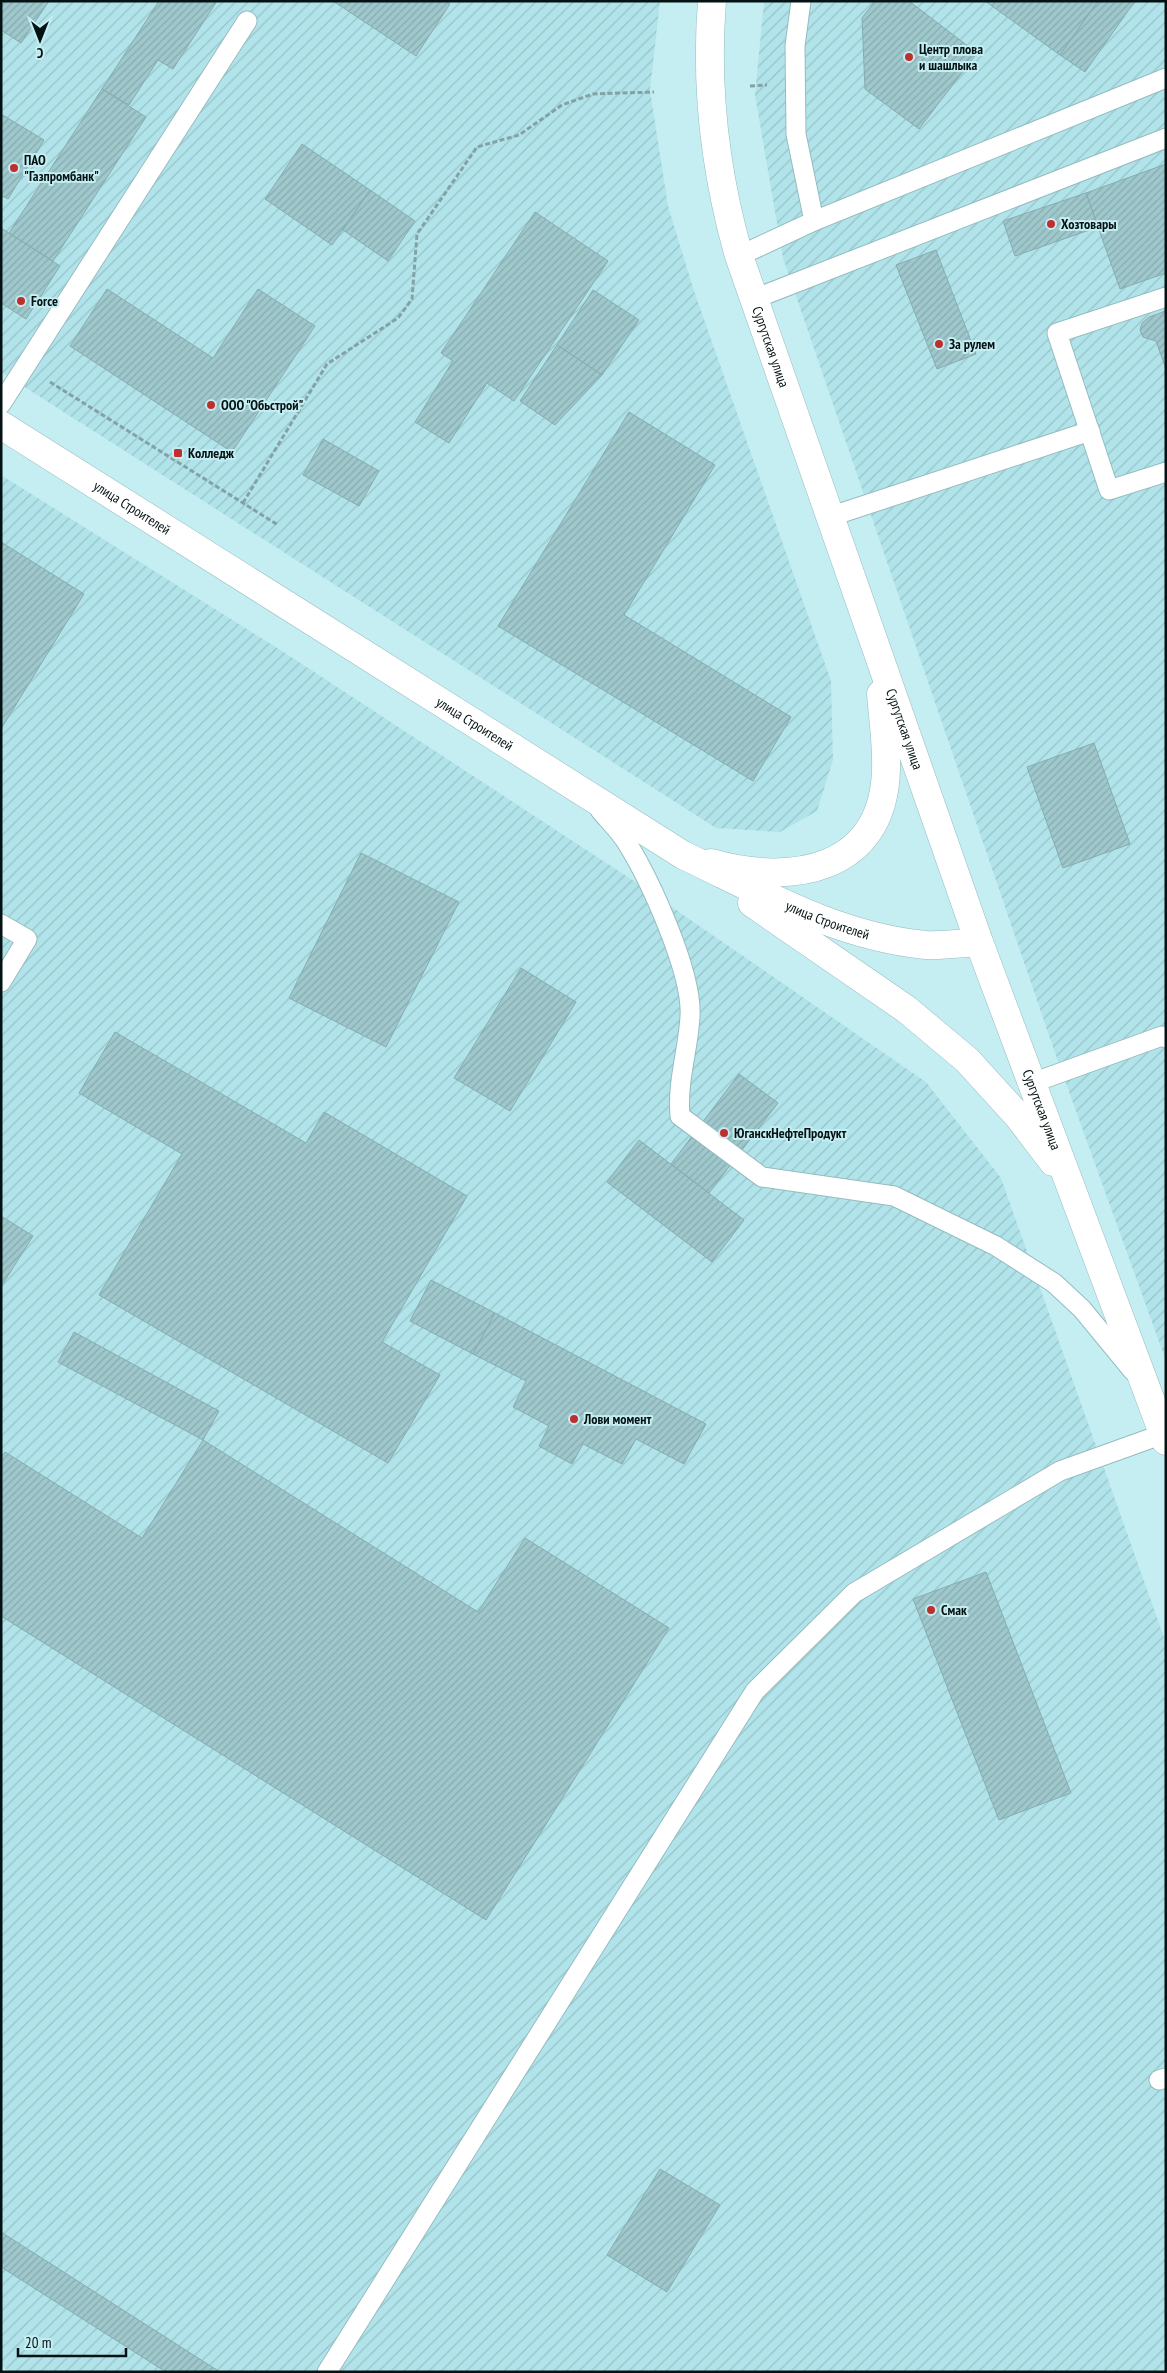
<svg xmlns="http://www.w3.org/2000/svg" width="1167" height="2373" font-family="'PT Sans Narrow',sans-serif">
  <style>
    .industrial { fill: url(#industrial-furrows) }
    .building { fill: url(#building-hatch); stroke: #85adb1 }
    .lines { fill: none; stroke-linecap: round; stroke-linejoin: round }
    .service-casing { stroke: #94bcc1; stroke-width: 21 }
    .tertiary-casing { stroke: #94bcc1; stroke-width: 29 }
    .secondary-casing { stroke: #94bcc1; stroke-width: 29 }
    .path { stroke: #82a2a5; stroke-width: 3; stroke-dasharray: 5 2.5; stroke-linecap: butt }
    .service { stroke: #fff; stroke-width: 19 }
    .tertiary { stroke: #fff; stroke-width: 28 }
    .secondary { stroke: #fff; stroke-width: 28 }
    .poi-dot { fill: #be2f2e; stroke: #c5eef3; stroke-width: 2 }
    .labels { text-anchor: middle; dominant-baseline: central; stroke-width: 4; stroke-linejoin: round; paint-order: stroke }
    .poi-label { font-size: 14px; font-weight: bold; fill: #041213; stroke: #c5eef3; text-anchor: start }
    .street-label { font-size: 14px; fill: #041213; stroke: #c5eef3 }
  </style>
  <defs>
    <pattern id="industrial-furrows" width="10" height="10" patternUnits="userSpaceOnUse" patternTransform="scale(1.25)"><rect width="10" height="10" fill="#b1e4ea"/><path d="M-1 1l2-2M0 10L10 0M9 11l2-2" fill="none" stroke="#97c3c8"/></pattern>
    <pattern id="building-hatch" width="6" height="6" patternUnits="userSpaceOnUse" patternTransform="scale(1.25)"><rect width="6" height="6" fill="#9fc8cc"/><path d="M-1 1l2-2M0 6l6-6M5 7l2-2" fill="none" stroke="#87abae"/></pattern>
  </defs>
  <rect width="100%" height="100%" fill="#c5eef3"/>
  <g class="industrial">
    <polygon points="1,1 660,1 650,90 668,206 693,288 831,681 833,760 817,811 780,832 716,828 1,372"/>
    <polygon points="764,1 1166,1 1166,1361 1054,1050 783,258 755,95"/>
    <polygon points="1,475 282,651 634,881 926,1082 1001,1178 1166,1643 1166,2372 10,2372 1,2366"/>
  </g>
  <g class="building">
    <polygon points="1,1 49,1 21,43 1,30"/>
    <polygon points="159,1 217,1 173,69 158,60 129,105 102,89"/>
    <polygon points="333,1 445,1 450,4 416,56"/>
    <polygon points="875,1 909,1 977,53 919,129 865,89 862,18"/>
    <polygon points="985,1 1098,1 1060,55"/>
    <polygon points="1098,1 1135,1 1085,72 1060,55"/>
    <polygon points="102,89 146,117 53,261 9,233"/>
    <polygon points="1,114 44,140 8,199 1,195"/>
    <polygon points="302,144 370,190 332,245 265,199"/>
    <polygon points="1166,164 1166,273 1120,289 1086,193"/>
    <polygon points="370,190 415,221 388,261 343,230"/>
    <polygon points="1086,193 1098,227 1015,256 1003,221"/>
    <polygon points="535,212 608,261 514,401 487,383 449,443 415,422 453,361 441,353"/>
    <polygon points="1,228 60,266 26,319 1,303"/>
    <polygon points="936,250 976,354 937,369 896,265"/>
    <polygon points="107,289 213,358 258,289 315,326 232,452 70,346"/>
    <polygon points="593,290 639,320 602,375 557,345"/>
    <polygon points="1166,311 1166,369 1156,341 1143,337 1140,330 1142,323 1149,317"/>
    <polygon points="557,345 602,375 555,425 520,401"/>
    <polygon points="629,412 715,465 624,615 791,717 753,781 498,626"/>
    <polygon points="323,439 379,471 359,506 303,475"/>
    <polygon points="1,542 84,594 1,729"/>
    <polygon points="1094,743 1130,844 1063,868 1027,767"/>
    <polygon points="361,853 459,902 386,1047 289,998"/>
    <polygon points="521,968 576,1002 510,1111 454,1078"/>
    <polygon points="115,1032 306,1143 324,1112 467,1196 382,1342 440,1375 388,1463 99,1295 182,1154 79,1093"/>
    <polygon points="739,1074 778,1103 709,1193 671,1164"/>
    <polygon points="639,1140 744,1220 712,1262 607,1182"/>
    <polygon points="1,1216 33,1236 1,1287"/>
    <polygon points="431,1280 495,1313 473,1354 410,1321"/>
    <polygon points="495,1313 706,1424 684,1464 636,1439 622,1464 583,1444 572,1464 539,1446 549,1426 513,1407 526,1381 473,1354"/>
    <polygon points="74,1332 219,1411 203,1440 58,1362"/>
    <polygon points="203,1440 478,1612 525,1538 669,1628 486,1920 1,1616 1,1458 5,1452 142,1538"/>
    <polygon points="986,1572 1071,1793 999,1820 913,1599"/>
    <polygon points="660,2169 720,2205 667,2292 607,2255"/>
    <polygon points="1,2232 220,2372 166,2372 1,2267"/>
  </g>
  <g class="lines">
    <defs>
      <g id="service">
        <polyline points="801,1 795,46 796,134 814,221"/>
        <polyline points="739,256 814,221 1166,78"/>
        <polyline points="1166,297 1057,333 1109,490 1166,472"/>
        <polyline points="754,299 1166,138"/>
        <polyline points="1,404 247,21"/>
        <polyline points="829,517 1090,431"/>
        <path d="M600,810C609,821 620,831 627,843C650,880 693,973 690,1017C688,1051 677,1081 680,1116L762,1177L894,1196L996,1246L1054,1283L1082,1309L1133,1371"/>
        <polyline points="1,924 27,939 1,982"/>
        <polyline points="1032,1083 1162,1036 1166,1038"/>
        <polyline points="1159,2080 1166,2078"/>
        <polyline points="327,2372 755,1691 854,1593 1060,1471 1163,1434"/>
      </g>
      <g id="tertiary">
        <path id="s1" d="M712,1C705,88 715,172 739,256L979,942"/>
        <path d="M711,863C792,886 883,871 886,770C887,745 883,719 881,694"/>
      </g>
      <g id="secondary">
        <path id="s2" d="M1,425L683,855C761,892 838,937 926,945C943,946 962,943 979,942L1166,1441"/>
        <polyline points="752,903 906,1009 967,1060 1018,1116 1053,1162"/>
      </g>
    </defs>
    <use href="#service" class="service-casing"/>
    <use href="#tertiary" class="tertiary-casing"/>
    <use href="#secondary" class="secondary-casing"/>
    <g class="path">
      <polyline points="750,86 767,85"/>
      <polyline points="50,382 278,525"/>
      <polyline points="243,503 327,364 398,318 412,299 417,234 477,147 519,135 562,105 593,94 654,92"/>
    </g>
    <use href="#service" class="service"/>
    <use href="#tertiary" class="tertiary"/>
    <use href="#secondary" class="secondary"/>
  </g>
  <g class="poi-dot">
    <circle cx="909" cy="57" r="5"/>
    <circle cx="14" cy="168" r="5"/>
    <circle cx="1051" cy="224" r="5"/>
    <circle cx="21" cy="301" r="5"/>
    <circle cx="939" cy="344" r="5"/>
    <circle cx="211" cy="405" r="5"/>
    <rect x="173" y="448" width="10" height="10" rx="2.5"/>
    <circle cx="724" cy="1133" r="5"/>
    <circle cx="574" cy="1419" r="5"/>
    <circle cx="931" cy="1610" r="5"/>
  </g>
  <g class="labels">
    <g class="poi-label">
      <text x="919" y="49">Центр плова<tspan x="919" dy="16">и шашлыка</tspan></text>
      <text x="24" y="160">ПАО<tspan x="24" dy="16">"Газпромбанк"</tspan></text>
      <text x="1061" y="224">Хозтовары</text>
      <text x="31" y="301">Force</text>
      <text x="949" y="344">За рулем</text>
      <text x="221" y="405">ООО "Обьстрой"</text>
      <text x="188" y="453">Колледж</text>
      <text x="734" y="1133">ЮганскНефтеПродукт</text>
      <text x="584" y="1419">Лови момент</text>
      <text x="941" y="1610">Смак</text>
    </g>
    <g class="street-label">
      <text stroke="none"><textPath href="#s1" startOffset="354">Сургутская улица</textPath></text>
      <text stroke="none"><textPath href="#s2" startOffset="155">улица Строителей</textPath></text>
      <text stroke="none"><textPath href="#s2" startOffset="560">улица Строителей</textPath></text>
      <text stroke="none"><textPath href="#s1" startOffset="759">Сургутская улица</textPath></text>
      <text stroke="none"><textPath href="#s2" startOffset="965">улица Строителей</textPath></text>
      <text stroke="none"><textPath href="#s2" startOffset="1299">Сургутская улица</textPath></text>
    </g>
  </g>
  <rect width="1167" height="2373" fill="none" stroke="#041213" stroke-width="5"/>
  <g transform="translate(40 40) rotate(180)" stroke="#c5eef3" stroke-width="4" paint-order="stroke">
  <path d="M0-4L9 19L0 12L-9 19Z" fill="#041213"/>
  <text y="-8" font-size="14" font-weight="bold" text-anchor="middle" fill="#041213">С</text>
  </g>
  <path d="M18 2348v8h108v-8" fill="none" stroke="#041213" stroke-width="2.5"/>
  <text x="25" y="2348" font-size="15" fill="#041213" stroke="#c5eef3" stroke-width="4" paint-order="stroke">20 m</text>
</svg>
